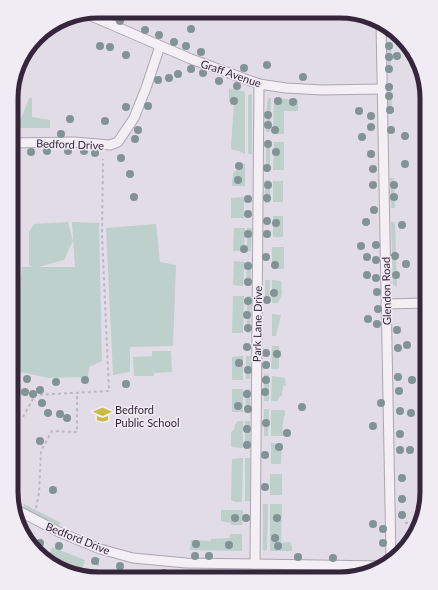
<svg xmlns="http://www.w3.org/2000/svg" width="438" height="590" font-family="Lato,sans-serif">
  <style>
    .green { fill: #bdd0cc }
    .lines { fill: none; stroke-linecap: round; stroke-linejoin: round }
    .minor-casing { stroke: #aea5b3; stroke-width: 11 }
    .path { stroke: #beb7c1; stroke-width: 2; stroke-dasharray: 3 3; stroke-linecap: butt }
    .minor { stroke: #f3eff5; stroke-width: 9 }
    .tree { fill: #829395 }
    .labels { text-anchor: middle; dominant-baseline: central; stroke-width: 3; stroke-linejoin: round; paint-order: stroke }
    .street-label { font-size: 11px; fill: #35263c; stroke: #f1ebf4 }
    .poi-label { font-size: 11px; fill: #35263c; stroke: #f1ebf4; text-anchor: start }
    .rim { fill: none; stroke: #35263c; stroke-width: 5 }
  </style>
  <rect width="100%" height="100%" fill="#e2dce6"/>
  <g class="green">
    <polygon points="387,42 391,42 391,73 388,73"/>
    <polygon points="388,83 391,83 392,113 388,113"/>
    <polygon points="229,88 245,92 245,154 239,151 232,150 231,147 234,102 229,101"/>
    <polygon points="252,94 252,154 248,154 248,95"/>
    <polygon points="29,98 32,98 32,117 50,120 50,128 19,128 19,124"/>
    <polygon points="269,98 271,98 270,132 266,132 267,102"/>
    <polygon points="274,98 298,100 298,111 284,111 284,134 273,134"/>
    <rect x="266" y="140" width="4" height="29"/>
    <polygon points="274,142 284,142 284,170 273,170"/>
    <polygon points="12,156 18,156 17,177 12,178"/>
    <polygon points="238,164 245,164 245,186 232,186 233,173 237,170"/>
    <polygon points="390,178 394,178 395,208 391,208"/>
    <rect x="265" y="180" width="5" height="23"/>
    <rect x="273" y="181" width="10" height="21"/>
    <polygon points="244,197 244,218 231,218 231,198"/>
    <rect x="273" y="216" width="10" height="21"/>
    <polygon points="68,222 73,241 64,260 38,267 75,267 72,222 99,223 102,361 89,367 88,377 48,378 12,370 22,267 32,267 29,265 29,232 34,224"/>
    <polygon points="391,222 395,222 397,286 395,286 393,284"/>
    <polygon points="156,224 160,262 176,265 173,346 130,347 130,372 113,375 106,228"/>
    <polygon points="234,228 245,228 244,251 233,251"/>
    <polygon points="247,228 252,228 251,251 247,251"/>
    <rect x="272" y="247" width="12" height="22"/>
    <polygon points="234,261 245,262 243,286 233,285"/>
    <polygon points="247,261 251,262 251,286 246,286"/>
    <polygon points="265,280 270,280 269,302 265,302"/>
    <polygon points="272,280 281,281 282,294 278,303 272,303"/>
    <polygon points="233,296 244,296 243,333 232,333"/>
    <polygon points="247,296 251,296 250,333 247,333"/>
    <polygon points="272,314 281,315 276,336 272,336"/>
    <polygon points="272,346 279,346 279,369 271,369"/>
    <polygon points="152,351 171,351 172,372 154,373 154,376 134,376 133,357 152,356"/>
    <polygon points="243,356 243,380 232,380 232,357"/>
    <polygon points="246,356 251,356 250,379 246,379"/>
    <polygon points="264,374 269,375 269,401 264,401"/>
    <polygon points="272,376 285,378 286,386 283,386 282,396 279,397 278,401 271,401"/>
    <rect x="232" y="389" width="11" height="23"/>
    <polygon points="246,389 250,389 250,412 245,412"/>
    <polygon points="264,409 269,409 268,436 264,436"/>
    <polygon points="271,410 285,410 285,416 284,416 282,431 288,432 288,436 271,436"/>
    <polygon points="238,421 243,421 243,448 231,447 231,432 234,430 235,424"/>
    <rect x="245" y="421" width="5" height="27"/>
    <polygon points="271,443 282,444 281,464 271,464"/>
    <polygon points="243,458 242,502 235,502 231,500 232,459"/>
    <rect x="245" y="458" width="5" height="43"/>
    <rect x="270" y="474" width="12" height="21"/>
    <polygon points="24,504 61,523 57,526 23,508"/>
    <polygon points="263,504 268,504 267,550 263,551"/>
    <polygon points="270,504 282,504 281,543 290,542 292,546 292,551 270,551"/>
    <polygon points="221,510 243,510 242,525 231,525 231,523 221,521"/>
    <polygon points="230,534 242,534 242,551 190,550 191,540 211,541 211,539 230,538"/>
    <polygon points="52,547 85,560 81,573 75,574 62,569 47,560"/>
  </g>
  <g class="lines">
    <defs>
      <g id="minor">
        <polyline points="89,15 191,59 259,84 286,88 322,90 382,89"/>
        <polyline points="381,23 391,559"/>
        <polyline points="12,143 74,142 110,145 118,142 134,118 146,88 160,46"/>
        <polyline points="386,304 427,303"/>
        <polyline points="15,509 59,532 100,549 133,558 186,563 383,566"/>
        <polyline points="255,564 259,84"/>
      </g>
    </defs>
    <use href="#minor" class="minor-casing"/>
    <g class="path">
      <polyline points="23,417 35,395 109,391 102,235 103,159"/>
      <polyline points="36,508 39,493 41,451 52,431 77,432 77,393"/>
      <polyline points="405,523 418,523"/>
      <polyline points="96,578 99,558"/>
    </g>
    <use href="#minor" class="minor"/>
  </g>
  <g class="tree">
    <circle cx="120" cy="21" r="4"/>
    <circle cx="191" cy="29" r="4"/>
    <circle cx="145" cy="30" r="4"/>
    <circle cx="159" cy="35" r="4"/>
    <circle cx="174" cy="42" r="4"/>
    <circle cx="100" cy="46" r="4"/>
    <circle cx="186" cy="46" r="4"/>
    <circle cx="389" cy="46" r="4"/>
    <circle cx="110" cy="47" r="4"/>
    <circle cx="201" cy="52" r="4"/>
    <circle cx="126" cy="55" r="4"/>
    <circle cx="397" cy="56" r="4"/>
    <circle cx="389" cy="57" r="4"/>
    <circle cx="267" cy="65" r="4"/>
    <circle cx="244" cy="68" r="4"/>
    <circle cx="191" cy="69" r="4"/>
    <circle cx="389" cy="69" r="4"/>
    <circle cx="203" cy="73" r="4"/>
    <circle cx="178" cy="74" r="4"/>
    <circle cx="303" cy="77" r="4"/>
    <circle cx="169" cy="78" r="4"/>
    <circle cx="158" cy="80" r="4"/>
    <circle cx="219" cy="81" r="4"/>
    <circle cx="237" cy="86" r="4"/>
    <circle cx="389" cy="87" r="4"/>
    <circle cx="389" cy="96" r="4"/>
    <circle cx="234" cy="101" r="4"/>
    <circle cx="278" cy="101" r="4"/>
    <circle cx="293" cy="102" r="4"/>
    <circle cx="148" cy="106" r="4"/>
    <circle cx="126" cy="107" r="4"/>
    <circle cx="390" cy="110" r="4"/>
    <circle cx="359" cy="111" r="4"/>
    <circle cx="268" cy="115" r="4"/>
    <circle cx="371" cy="116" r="4"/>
    <circle cx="70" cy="119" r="4"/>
    <circle cx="105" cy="121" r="4"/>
    <circle cx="268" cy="125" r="4"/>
    <circle cx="371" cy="127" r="4"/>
    <circle cx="138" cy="130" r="4"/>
    <circle cx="275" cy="130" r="4"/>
    <circle cx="391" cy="130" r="4"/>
    <circle cx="61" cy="134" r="4"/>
    <circle cx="405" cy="136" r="4"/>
    <circle cx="362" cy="137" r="4"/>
    <circle cx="135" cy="139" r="4"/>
    <circle cx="268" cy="144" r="4"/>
    <circle cx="47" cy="151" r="4"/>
    <circle cx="68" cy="151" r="4"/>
    <circle cx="84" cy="151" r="4"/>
    <circle cx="31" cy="152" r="4"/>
    <circle cx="276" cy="152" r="4"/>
    <circle cx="95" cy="153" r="4"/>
    <circle cx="371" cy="154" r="4"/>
    <circle cx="121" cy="158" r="4"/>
    <circle cx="405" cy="164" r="4"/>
    <circle cx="239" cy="166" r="4"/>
    <circle cx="267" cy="168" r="4"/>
    <circle cx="373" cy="169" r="4"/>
    <circle cx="130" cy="174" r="4"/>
    <circle cx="238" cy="180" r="4"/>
    <circle cx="268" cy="185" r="4"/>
    <circle cx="373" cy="185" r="4"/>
    <circle cx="394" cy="185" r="4"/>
    <circle cx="134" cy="197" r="4"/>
    <circle cx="394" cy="197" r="4"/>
    <circle cx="267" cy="198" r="4"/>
    <circle cx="248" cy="199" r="4"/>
    <circle cx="374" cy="210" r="4"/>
    <circle cx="248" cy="214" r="4"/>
    <circle cx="267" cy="221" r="4"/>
    <circle cx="366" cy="222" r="4"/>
    <circle cx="276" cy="223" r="4"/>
    <circle cx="402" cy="225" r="4"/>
    <circle cx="248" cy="234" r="4"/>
    <circle cx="267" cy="234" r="4"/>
    <circle cx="376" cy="245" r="4"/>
    <circle cx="361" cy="246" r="4"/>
    <circle cx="244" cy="249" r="4"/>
    <circle cx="395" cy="256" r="4"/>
    <circle cx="266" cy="257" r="4"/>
    <circle cx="367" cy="257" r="4"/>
    <circle cx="376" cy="260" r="4"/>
    <circle cx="406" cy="264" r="4"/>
    <circle cx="275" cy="265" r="4"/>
    <circle cx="248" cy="266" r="4"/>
    <circle cx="367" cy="275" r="4"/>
    <circle cx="396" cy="275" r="4"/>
    <circle cx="376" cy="278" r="4"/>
    <circle cx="248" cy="282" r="4"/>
    <circle cx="377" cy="292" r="4"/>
    <circle cx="274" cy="293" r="4"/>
    <circle cx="267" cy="300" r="4"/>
    <circle cx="248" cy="301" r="4"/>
    <circle cx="378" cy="309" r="4"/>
    <circle cx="247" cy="315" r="4"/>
    <circle cx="368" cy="319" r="4"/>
    <circle cx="377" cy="324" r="4"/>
    <circle cx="248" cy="328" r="4"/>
    <circle cx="397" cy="330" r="4"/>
    <circle cx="407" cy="345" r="4"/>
    <circle cx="247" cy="347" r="4"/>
    <circle cx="398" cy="348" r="4"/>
    <circle cx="266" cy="353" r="4"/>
    <circle cx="277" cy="354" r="4"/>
    <circle cx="239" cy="363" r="4"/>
    <circle cx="266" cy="365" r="4"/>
    <circle cx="248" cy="370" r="4"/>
    <circle cx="398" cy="377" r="4"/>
    <circle cx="27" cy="379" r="4"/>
    <circle cx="85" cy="380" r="4"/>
    <circle cx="266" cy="380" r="4"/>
    <circle cx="412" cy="380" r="4"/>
    <circle cx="56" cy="382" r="4"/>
    <circle cx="126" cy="384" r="4"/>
    <circle cx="40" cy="390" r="4"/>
    <circle cx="399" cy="391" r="4"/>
    <circle cx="25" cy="392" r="4"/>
    <circle cx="265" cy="392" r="4"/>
    <circle cx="33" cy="394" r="4"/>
    <circle cx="247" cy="394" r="4"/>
    <circle cx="42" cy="403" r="4"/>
    <circle cx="381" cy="403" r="4"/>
    <circle cx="238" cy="406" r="4"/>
    <circle cx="302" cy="407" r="4"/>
    <circle cx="248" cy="409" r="4"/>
    <circle cx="400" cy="411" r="4"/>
    <circle cx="48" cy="413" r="4"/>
    <circle cx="411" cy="413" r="4"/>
    <circle cx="60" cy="414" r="4"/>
    <circle cx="67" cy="418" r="4"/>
    <circle cx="266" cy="423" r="4"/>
    <circle cx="373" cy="426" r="4"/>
    <circle cx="247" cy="429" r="4"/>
    <circle cx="287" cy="433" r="4"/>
    <circle cx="400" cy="434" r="4"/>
    <circle cx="40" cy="441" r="4"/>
    <circle cx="247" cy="445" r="4"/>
    <circle cx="279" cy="447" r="4"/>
    <circle cx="400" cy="450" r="4"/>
    <circle cx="410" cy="450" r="4"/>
    <circle cx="265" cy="455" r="4"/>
    <circle cx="402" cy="478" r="4"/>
    <circle cx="265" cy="487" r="4"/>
    <circle cx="53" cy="490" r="4"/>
    <circle cx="402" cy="499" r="4"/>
    <circle cx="402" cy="515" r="4"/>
    <circle cx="235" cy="518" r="4"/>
    <circle cx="246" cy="518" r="4"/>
    <circle cx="277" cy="518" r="4"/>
    <circle cx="373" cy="524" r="4"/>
    <circle cx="383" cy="529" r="4"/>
    <circle cx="275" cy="538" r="4"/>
    <circle cx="40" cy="543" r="4"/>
    <circle cx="383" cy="543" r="4"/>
    <circle cx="196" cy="544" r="4"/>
    <circle cx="229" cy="545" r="4"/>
    <circle cx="59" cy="546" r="4"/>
    <circle cx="278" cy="546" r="4"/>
    <circle cx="195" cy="556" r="4"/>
    <circle cx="209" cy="556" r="4"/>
    <circle cx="298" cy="557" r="4"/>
    <circle cx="333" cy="558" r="4"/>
    <circle cx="95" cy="561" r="4"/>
    <circle cx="120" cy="566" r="4"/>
    <circle cx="164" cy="573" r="4"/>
    <circle cx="174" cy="574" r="4"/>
  </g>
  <defs>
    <symbol id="school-bare" viewBox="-9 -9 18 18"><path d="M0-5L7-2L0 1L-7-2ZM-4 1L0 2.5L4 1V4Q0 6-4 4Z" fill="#ccba40" stroke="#f1ebf4" stroke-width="2.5" paint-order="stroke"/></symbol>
  </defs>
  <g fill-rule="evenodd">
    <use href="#school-bare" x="90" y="402" width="25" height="25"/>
  </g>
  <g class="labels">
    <g class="street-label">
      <text transform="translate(231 73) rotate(19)">Graff Avenue</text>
      <text transform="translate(70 144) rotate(2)">Bedford Drive</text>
      <text transform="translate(386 291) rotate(-91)">Glendon Road</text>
      <text transform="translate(257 324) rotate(-89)">Park Lane Drive</text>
      <text transform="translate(78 538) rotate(22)">Bedford Drive</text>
    </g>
    <g class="poi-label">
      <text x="115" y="409">Bedford<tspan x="115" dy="13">Public School</tspan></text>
    </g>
  </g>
  <path d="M0 0H438V590H0ZM98 18H340A80 80 0 0 1 420 98V492A80 80 0 0 1 340 572H98A80 80 0 0 1 18 492V98A80 80 0 0 1 98 18Z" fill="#f1ebf4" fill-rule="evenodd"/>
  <path class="rim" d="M98 18H340A80 80 0 0 1 420 98V492A80 80 0 0 1 340 572H98A80 80 0 0 1 18 492V98A80 80 0 0 1 98 18Z"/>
</svg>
